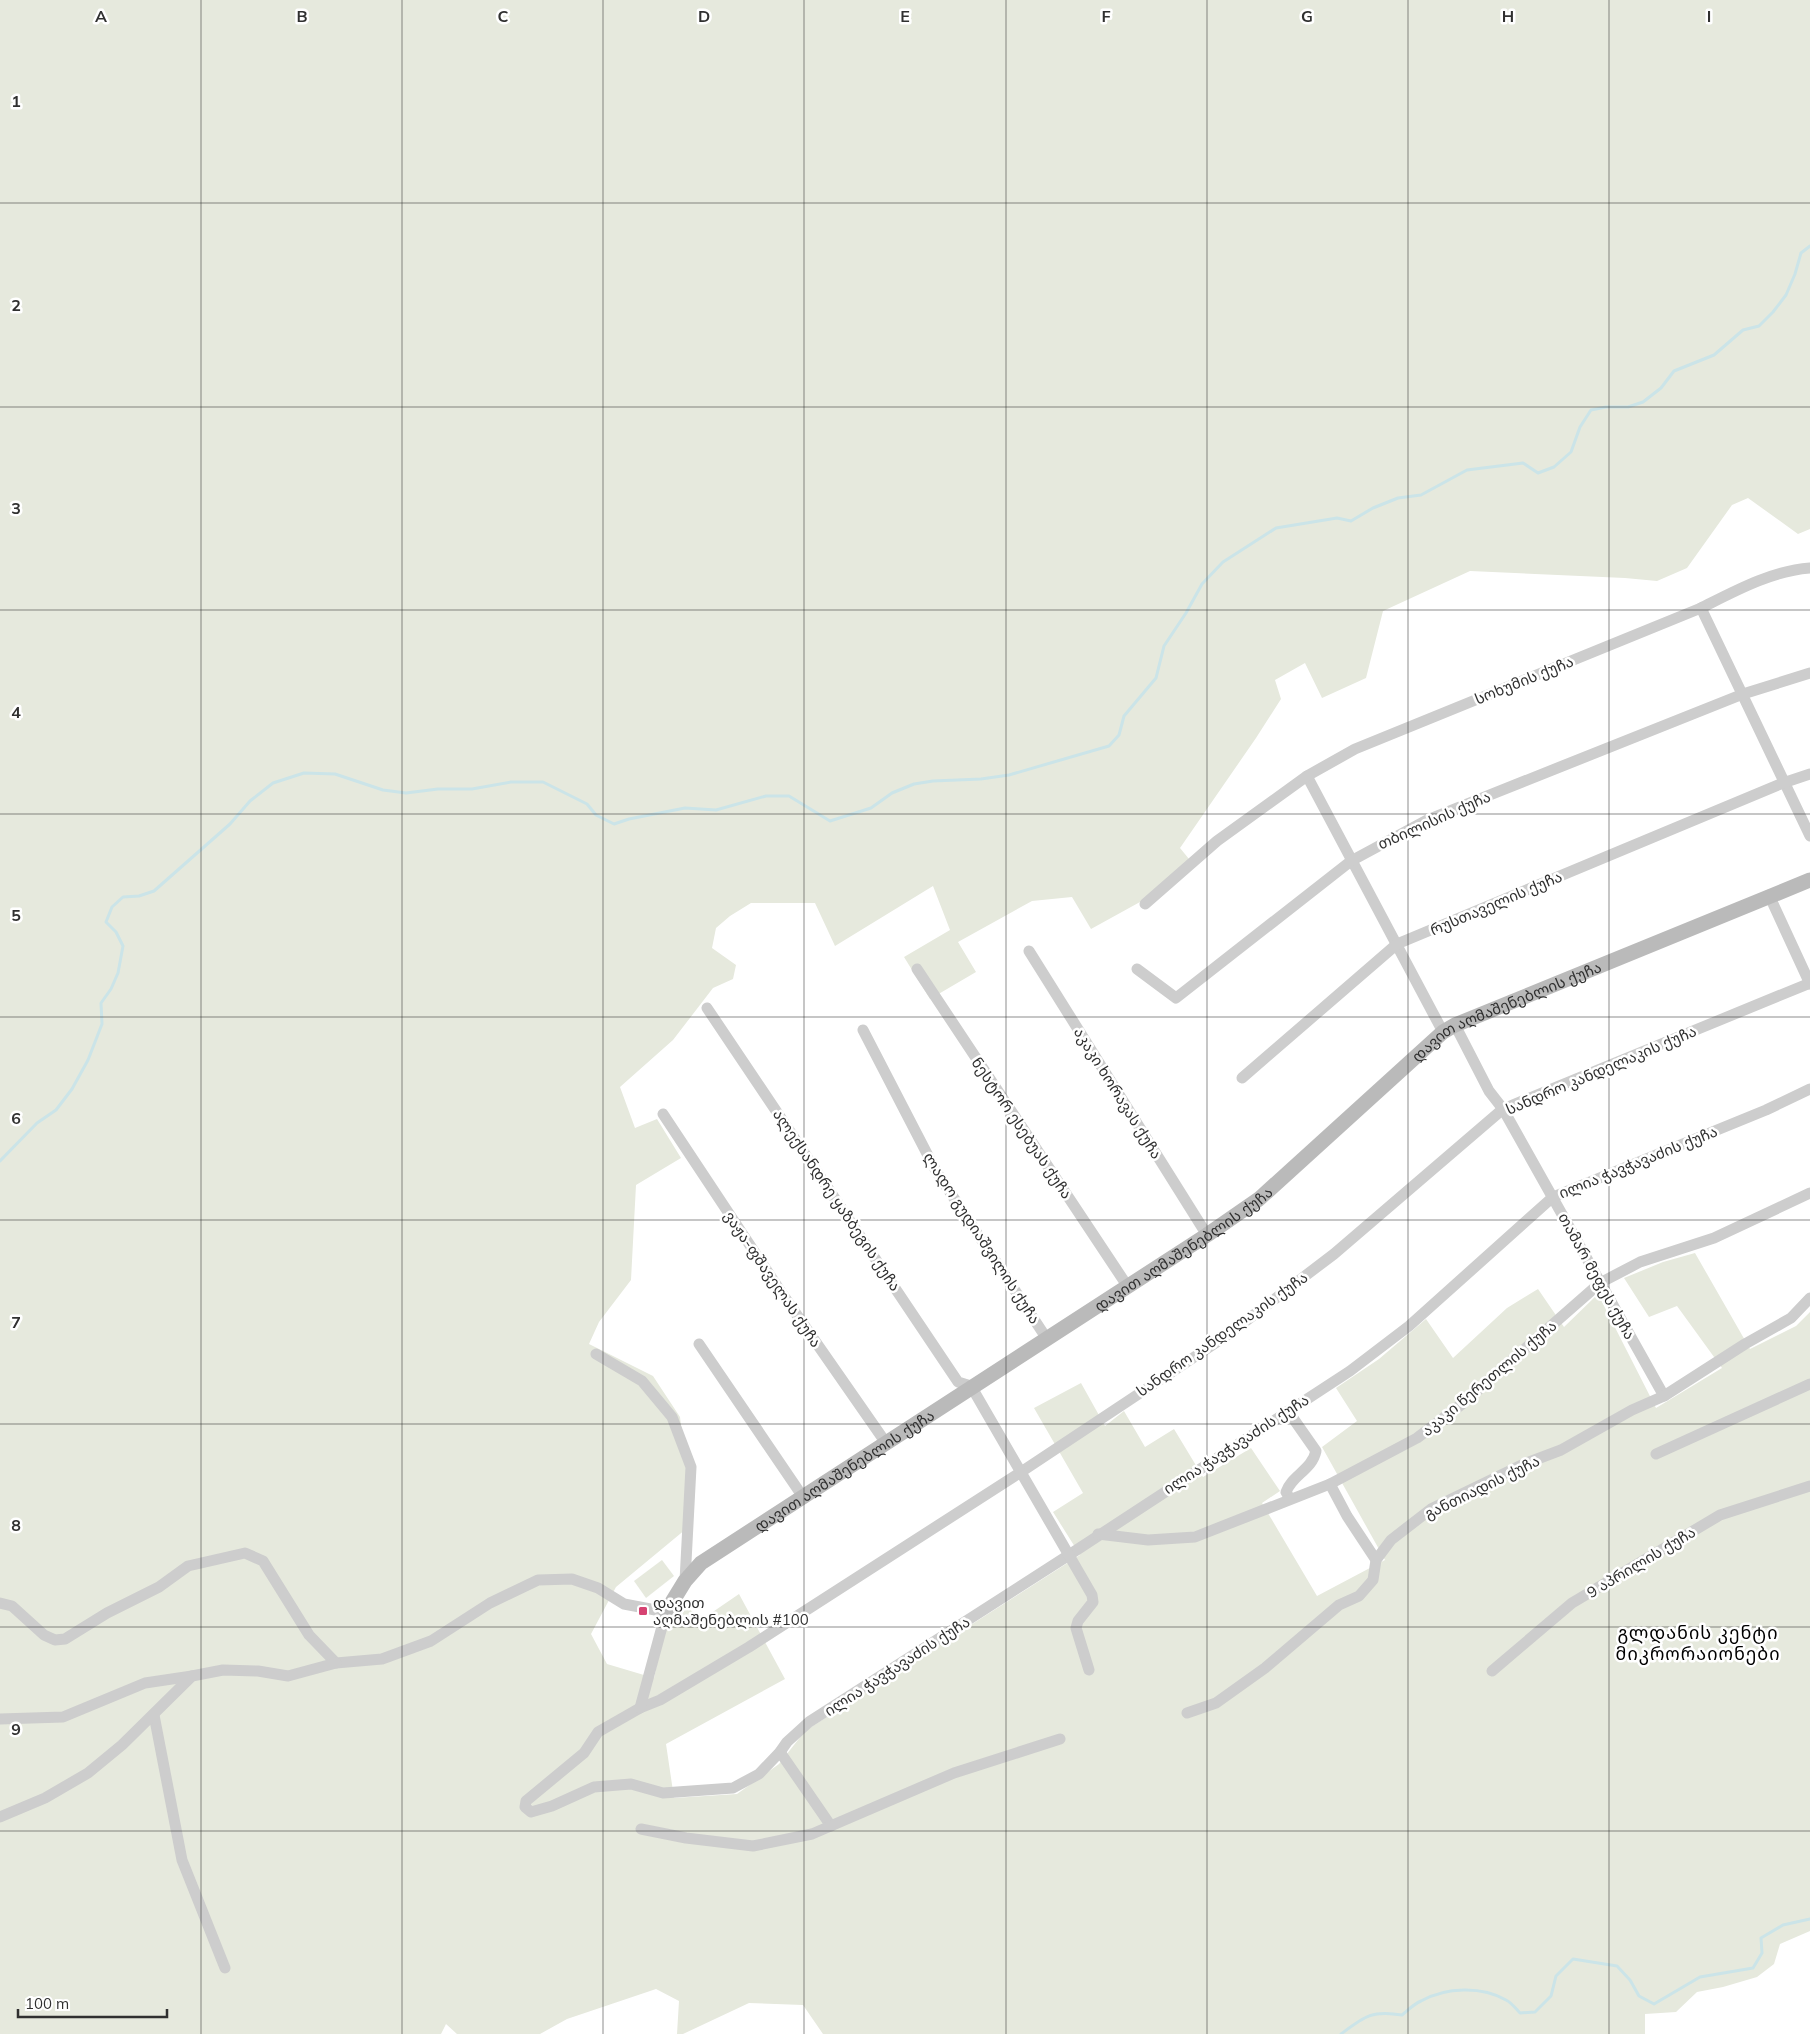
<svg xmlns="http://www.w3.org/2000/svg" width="1810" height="2034" font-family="Mulish,'Noto Sans Georgian',sans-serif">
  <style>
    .green { fill: #e6e9dd }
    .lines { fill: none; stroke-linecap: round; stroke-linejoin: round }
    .stream { stroke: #cbe4e8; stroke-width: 3 }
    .street { stroke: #cdcdcd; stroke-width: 11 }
    .secondary { stroke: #bababa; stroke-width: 15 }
    .grid { fill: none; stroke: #303030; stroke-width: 1; stroke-opacity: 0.55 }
    .poi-dot { fill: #d64372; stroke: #fff; stroke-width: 2 }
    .labels { text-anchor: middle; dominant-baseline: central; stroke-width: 5; stroke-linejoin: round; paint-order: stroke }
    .street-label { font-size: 15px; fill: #303030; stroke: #fff }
    .poi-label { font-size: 15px; fill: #303030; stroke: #fff; text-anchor: start }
    .quarter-label { font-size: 18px; letter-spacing: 1px; fill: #000; stroke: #fff }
    .grid-label { font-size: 16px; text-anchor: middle; font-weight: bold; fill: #303030; stroke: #fff; stroke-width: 5; stroke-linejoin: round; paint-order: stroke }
  </style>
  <rect width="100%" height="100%" fill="#fff"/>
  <g class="green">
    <polygon points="0,0 1810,0 1810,529 1798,534 1748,498 1732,505 1687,568 1657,581 1625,578 1470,571 1383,611 1366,678 1322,698 1305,663 1275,680 1281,699 1256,738 1180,848 1189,859 1140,902 1091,929 1072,897 1032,901 958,942 976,972 930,999 904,957 950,930 933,886 835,946 815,903 751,903 730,916 716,928 712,948 736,965 733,979 713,988 673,1040 620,1087 635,1128 657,1119 681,1158 636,1185 631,1280 599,1322 589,1344 653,1376 680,1417 687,1476 686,1529 616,1587 591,1634 607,1664 654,1678 668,1615 679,1599 701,1620 739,1594 785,1679 666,1744 674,1798 737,1794 779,1764 805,1731 1080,1555 1053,1512 1083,1493 1034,1408 1081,1383 1105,1426 1124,1411 1145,1447 1174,1429 1203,1477 1251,1448 1280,1491 1262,1503 1317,1596 1385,1560 1322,1447 1357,1421 1336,1388 1379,1359 1426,1319 1453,1358 1507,1308 1538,1289 1564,1327 1598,1294 1656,1408 1722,1368 1677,1306 1649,1317 1624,1278 1663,1262 1695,1253 1750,1349 1796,1326 1810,1312 1810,1931 1780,1944 1774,1964 1757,1977 1723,1987 1697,1992 1676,2012 1645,2014 1645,2034 823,2034 803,2005 749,2003 683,2034 677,2034 679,2001 656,1989 567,2019 540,2034 457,2034 446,2024 441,2034 0,2034"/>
    <polygon points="662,1560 674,1576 646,1598 634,1581"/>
  </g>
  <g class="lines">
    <g class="stream">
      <polyline points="0,1161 37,1123 56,1110 72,1089 88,1060 102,1024 101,1003 111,989 118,973 123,946 116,932 106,922 112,907 123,897 139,896 154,891 230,824 250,801 273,783 304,773 335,774 383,790 406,793 438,789 472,789 511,782 543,782 587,804 596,815 614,824 629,819 685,808 716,810 766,796 789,796 830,821 871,808 892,793 914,784 933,781 981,779 1009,775 1109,746 1119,735 1124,716 1156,678 1164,646 1186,613 1202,584 1223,562 1276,528 1337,518 1351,521 1373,508 1398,498 1421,495 1467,470 1523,463 1538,473 1554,467 1571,452 1580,427 1591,410 1606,407 1628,407 1643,402 1661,388 1674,371 1714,355 1743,330 1759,326 1773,312 1786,295 1795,274 1801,253 1810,246"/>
      <path d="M1341,2034C1365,2016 1372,2010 1402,2015C1408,2010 1414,2004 1421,2001C1446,1987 1482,1986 1506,2000C1512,2003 1516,2009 1520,2013L1535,2012L1551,1996L1556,1976L1573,1959L1617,1966L1630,1980L1639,1996L1654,2004L1700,1977L1753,1968L1762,1953L1761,1938L1783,1925L1810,1919"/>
    </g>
    <g class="street">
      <path d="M1701,608C1735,591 1771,571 1810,568"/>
      <polyline points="1307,776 1443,1032"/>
      <polyline points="1769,895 1810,984"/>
      <polyline points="1145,904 1217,841 1307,776 1355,749 1701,608 1810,836"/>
      <polyline points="1029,951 1207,1235"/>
      <polyline points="917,969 1128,1287"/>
      <polyline points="1137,969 1176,998 1351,861 1427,820 1743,694 1810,673"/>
      <polyline points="1810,983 1503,1109 1334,1254 1226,1336 1021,1472 749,1647 660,1700 640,1708 598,1732 584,1753 526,1801 525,1807 531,1812 552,1806 594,1787 631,1784 663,1793 733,1788 759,1774 780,1752 787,1742 809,1722 1069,1555 1350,1371 1409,1326 1553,1197 1766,1110 1810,1089"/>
      <polyline points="707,1008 958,1382 971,1386 1092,1595 1093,1602 1078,1621 1076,1628 1089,1670"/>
      <polyline points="1455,1025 1489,1091 1503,1109 1664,1396"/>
      <polyline points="863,1030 936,1171 1047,1339"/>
      <polyline points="1242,1078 1397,944 1783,783 1810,774"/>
      <polyline points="663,1114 783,1295 886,1443"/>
      <polyline points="699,1344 803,1497"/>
      <polyline points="596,1354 642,1381 672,1417 691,1467 685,1581"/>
      <path d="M1288,1411L1316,1451C1312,1470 1292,1475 1286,1492L1290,1499"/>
      <polyline points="1656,1454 1810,1384"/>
      <polyline points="1330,1484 1347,1516 1376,1560"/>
      <polyline points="1098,1534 1148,1540 1195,1537 1330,1484 1417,1438 1462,1404 1600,1283 1640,1262 1714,1238 1810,1193"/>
      <polyline points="0,1603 12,1606 44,1635 55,1640 65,1639 107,1613 159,1587 188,1566 245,1553 263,1561 309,1635 336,1663 382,1659 431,1641 490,1603 538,1580 572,1579 598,1588 624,1604 666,1612 640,1708"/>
      <polyline points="1492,1671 1572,1603 1720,1515 1810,1486"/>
      <polyline points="1187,1713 1216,1703 1265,1668 1339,1605 1359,1596 1373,1580 1376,1560 1391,1540 1431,1509 1524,1464 1561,1450 1632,1410 1664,1396 1745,1344 1791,1318 1810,1298"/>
      <polyline points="154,1715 182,1860 225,1968"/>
      <polyline points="0,1719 63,1717 145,1683 192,1676"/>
      <polyline points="780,1752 831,1826"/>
      <polyline points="0,1817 45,1798 88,1773 122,1745 192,1676 223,1670 258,1671 288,1676 336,1663"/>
      <polyline points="641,1829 686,1838 753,1846 812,1834 954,1773 1060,1739"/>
    </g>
    <path class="secondary" id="s1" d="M666,1612L685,1581L701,1563L1207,1235L1259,1199L1443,1032L1455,1025L1810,880"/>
  </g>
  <path class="grid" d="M201,0V2034M402,0V2034M603,0V2034M804,0V2034M1006,0V2034M1207,0V2034M1408,0V2034M1609,0V2034M0,203H1810M0,407H1810M0,610H1810M0,814H1810M0,1017H1810M0,1220H1810M0,1424H1810M0,1627H1810M0,1831H1810"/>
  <rect class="poi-dot" x="638" y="1606" width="10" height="10" rx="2.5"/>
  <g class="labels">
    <g class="street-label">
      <text transform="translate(1524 680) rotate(-22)">სოხუმის ქუჩა</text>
      <text transform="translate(1434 820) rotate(-24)">თბილისის ქუჩა</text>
      <text transform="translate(1496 903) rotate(-23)">რუსთაველის ქუჩა</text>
      <text stroke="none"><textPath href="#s1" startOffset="1041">დავით აღმაშენებლის ქუჩა</textPath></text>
      <text transform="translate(1601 1070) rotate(-23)">სანდრო კანდელაკის ქუჩა</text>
      <text transform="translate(1118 1093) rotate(58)">აკაკი ხორავას ქუჩა</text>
      <text transform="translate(1022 1128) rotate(56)">ნესტორ ესებუას ქუჩა</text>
      <text transform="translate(1638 1162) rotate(-22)">ილია ჭავჭავაძის ქუჩა</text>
      <text transform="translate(837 1200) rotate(56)">ალექსანდრე ყაზბეგის ქუჩა</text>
      <text transform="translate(982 1238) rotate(57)">ლადო გუდიაშვილის ქუჩა</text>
      <text stroke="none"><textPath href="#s1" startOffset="636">დავით აღმაშენებლის ქუჩა</textPath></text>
      <text transform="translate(1597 1276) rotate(61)">თამარ მეფეს ქუჩა</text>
      <text transform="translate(773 1279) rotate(56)">ვაჟა-ფშაველას ქუჩა</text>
      <text transform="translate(1222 1334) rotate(-35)">სანდრო კანდელაკის ქუჩა</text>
      <text transform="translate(1489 1378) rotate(-40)">აკაკი წერეთლის ქუჩა</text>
      <text transform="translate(1236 1444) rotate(-33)">ილია ჭავჭავაძის ქუჩა</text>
      <text stroke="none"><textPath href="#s1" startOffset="231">დავით აღმაშენებლის ქუჩა</textPath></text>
      <text transform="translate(1482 1487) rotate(-26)">განთიადის ქუჩა</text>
      <text transform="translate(1641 1562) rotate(-31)">9 აპრილის ქუჩა</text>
      <text transform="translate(897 1666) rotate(-33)">ილია ჭავჭავაძის ქუჩა</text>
    </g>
    <g class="poi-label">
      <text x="653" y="1602">დავით<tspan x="653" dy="17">აღმაშენებლის #100</tspan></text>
    </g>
    <g class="quarter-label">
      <text x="1698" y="1632">გლდანის კენტი<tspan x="1698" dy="21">მიკრორაიონები</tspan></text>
    </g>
  </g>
  <g class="grid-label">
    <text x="101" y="22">A</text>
    <text x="302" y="22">B</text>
    <text x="503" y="22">C</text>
    <text x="704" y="22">D</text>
    <text x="905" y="22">E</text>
    <text x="1106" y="22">F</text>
    <text x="1307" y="22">G</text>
    <text x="1508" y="22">H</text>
    <text x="1709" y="22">I</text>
    <text x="16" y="107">1</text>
    <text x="16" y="311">2</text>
    <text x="16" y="514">3</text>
    <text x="16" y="718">4</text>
    <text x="16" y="921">5</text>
    <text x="16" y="1124">6</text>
    <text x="16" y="1328">7</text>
    <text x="16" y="1531">8</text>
    <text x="16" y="1735">9</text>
  </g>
  <path d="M18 2009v8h149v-8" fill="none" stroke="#303030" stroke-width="2.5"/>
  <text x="25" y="2009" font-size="15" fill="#303030" stroke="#ffffff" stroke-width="4" paint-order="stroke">100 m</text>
</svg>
